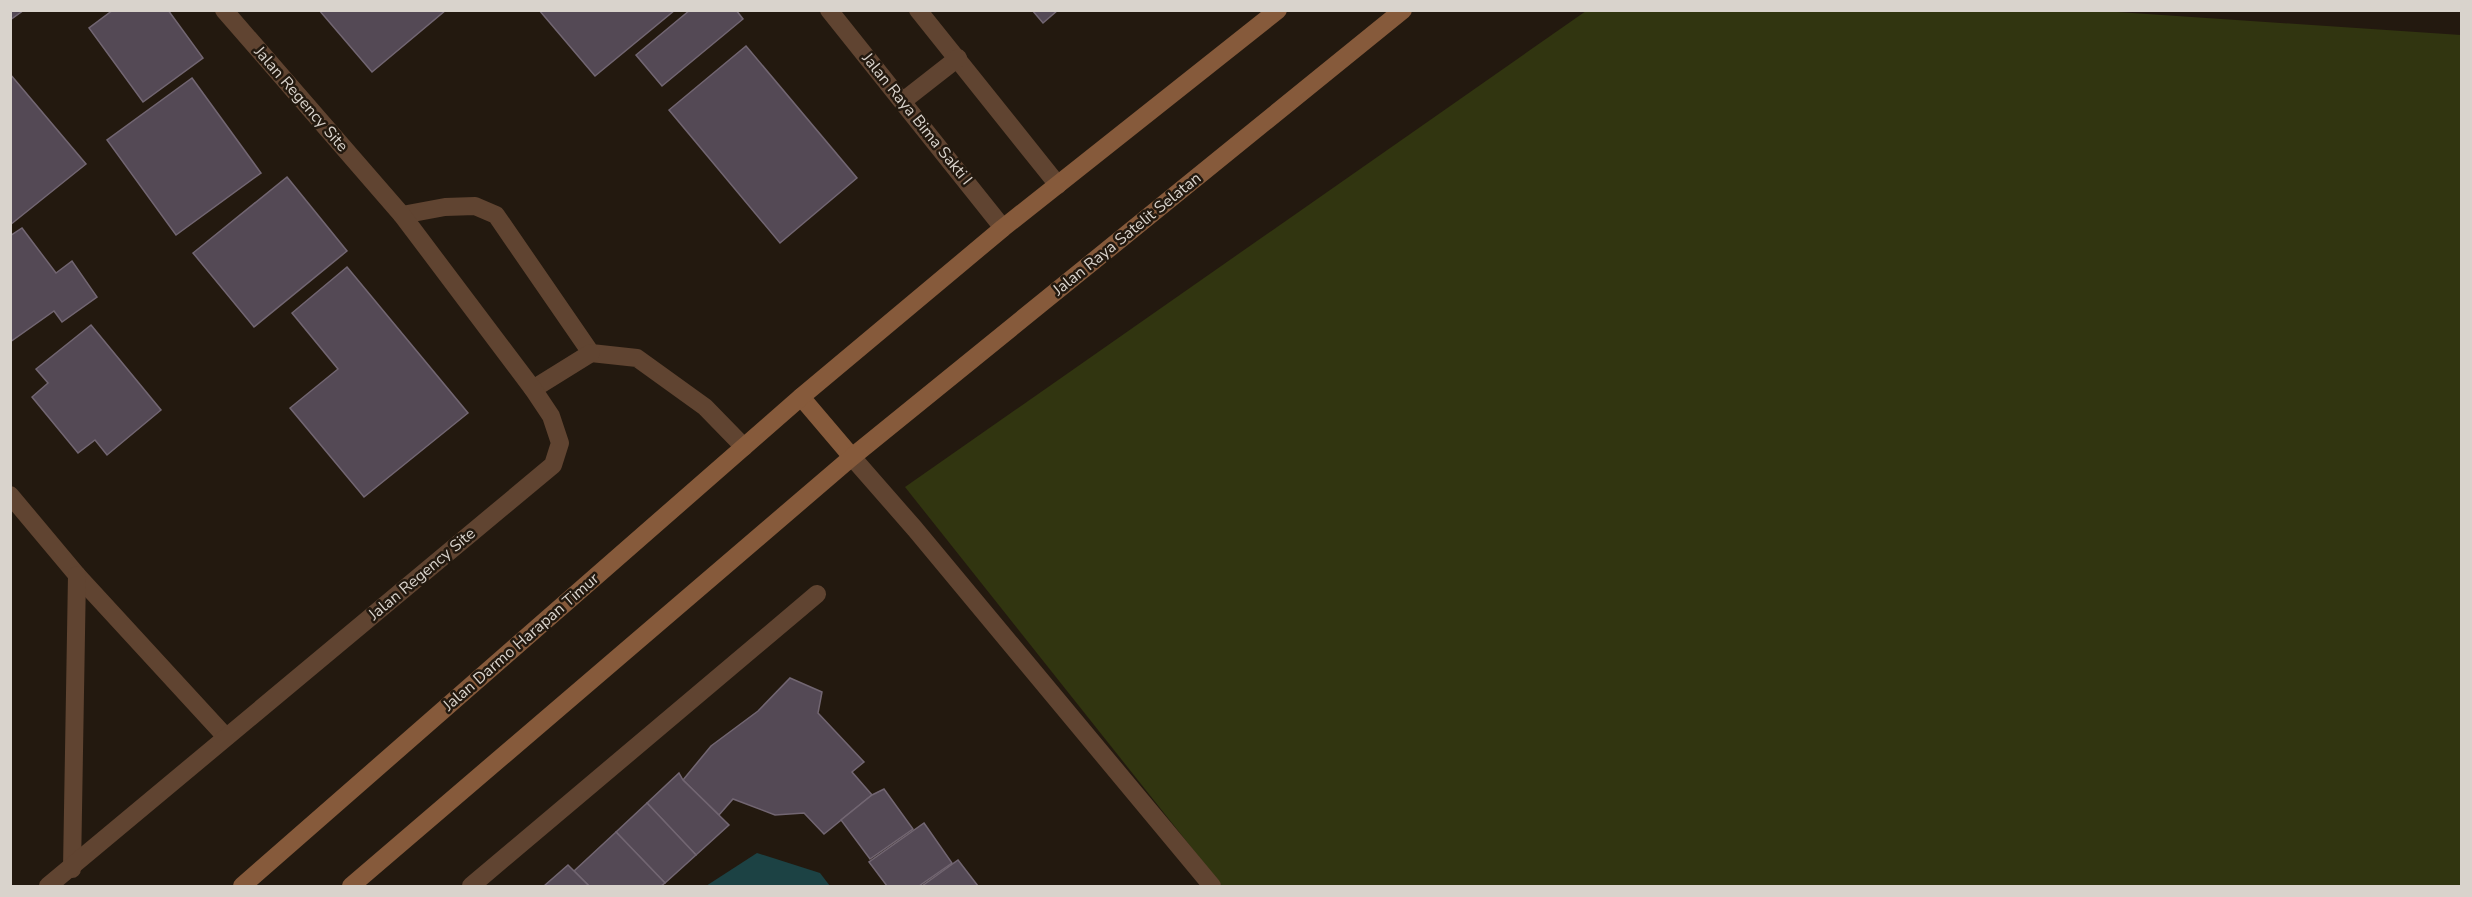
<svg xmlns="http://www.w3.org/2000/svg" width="2472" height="897" font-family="'Nunito Sans',sans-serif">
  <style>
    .green { fill: #313510 }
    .water { fill: #1c4244 }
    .building { fill: #544955; stroke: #726672; stroke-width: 1.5 }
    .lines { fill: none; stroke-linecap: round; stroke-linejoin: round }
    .minor { stroke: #604431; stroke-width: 18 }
    .secondary { stroke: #865a3b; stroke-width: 18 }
    .labels { text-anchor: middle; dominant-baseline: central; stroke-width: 5; stroke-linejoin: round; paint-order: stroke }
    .street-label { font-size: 16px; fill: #d9d3cc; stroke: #23190f }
  </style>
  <rect width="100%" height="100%" fill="#23190f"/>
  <polygon class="green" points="2088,10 2461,35 2461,886 1222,886 905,487 1586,11"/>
  <polygon class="water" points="757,853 820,873 830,886 706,886"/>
  <g class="building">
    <polygon points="10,10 24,10 10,20"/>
    <polygon points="113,10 168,10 203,58 143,102 89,28"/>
    <polygon points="319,10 446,10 372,72"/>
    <polygon points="539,10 675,10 595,76"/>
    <polygon points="690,10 736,10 743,19 662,86 636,55"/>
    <polygon points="1032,10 1058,10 1043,23"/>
    <polygon points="746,46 857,178 780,243 669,110"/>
    <polygon points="10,74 86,164 10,225"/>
    <polygon points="192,78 261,173 176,235 107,140"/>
    <polygon points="287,177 347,251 254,327 193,253"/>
    <polygon points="22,228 56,273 72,261 97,297 62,322 54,311 10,342 10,236"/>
    <polygon points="347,267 468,413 364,497 290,408 338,369 292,313"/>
    <polygon points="91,325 161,410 107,455 95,440 78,453 32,397 48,383 36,369"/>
    <polygon points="790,678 822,692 818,713 864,762 852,772 872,795 824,834 804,813 775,815 733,799 719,815 683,780 711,746 758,711"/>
    <polygon points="679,773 683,780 729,825 696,855 647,803"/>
    <polygon points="884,789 913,829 870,859 841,820 872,795"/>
    <polygon points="647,803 696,855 665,883 616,832"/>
    <polygon points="924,823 952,863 919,886 887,886 869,862"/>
    <polygon points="616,832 665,883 661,886 589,886 574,871"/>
    <polygon points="958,860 978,886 922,886"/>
    <polygon points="568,865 589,886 544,886"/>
  </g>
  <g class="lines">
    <g class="minor">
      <polyline points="829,10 1003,228"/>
      <polyline points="918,10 1058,185"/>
      <polyline points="903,101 958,58"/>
      <polyline points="402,215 445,207 475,206 496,215 591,353 637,358 705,407 744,447"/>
      <polyline points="533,389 591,353"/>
      <polyline points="852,457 915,529 1212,886"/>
      <polyline points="10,495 77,575 226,737"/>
      <polyline points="72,869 77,575"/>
      <polyline points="48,886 553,465 560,443 551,416 533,389 402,215 224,10"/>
      <polyline points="471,886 817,594"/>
    </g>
    <g class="secondary">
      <polyline points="801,397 852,457"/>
      <polyline points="242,886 801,397 1003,228 1278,10"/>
      <polyline points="351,886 852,457 1403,10"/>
    </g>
  </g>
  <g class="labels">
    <g class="street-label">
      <text transform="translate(301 99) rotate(49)">Jalan Regency Site</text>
      <text transform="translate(917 119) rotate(51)">Jalan Raya Bima Sakti I</text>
      <text transform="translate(1127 234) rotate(-39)">Jalan Raya Satelit Selatan</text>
      <text transform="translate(422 574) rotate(-40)">Jalan Regency Site</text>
      <text transform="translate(521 642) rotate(-41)">Jalan Darmo Harapan Timur</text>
    </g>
  </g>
  <rect width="2472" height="897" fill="none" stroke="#d9d3cc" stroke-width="24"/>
</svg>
